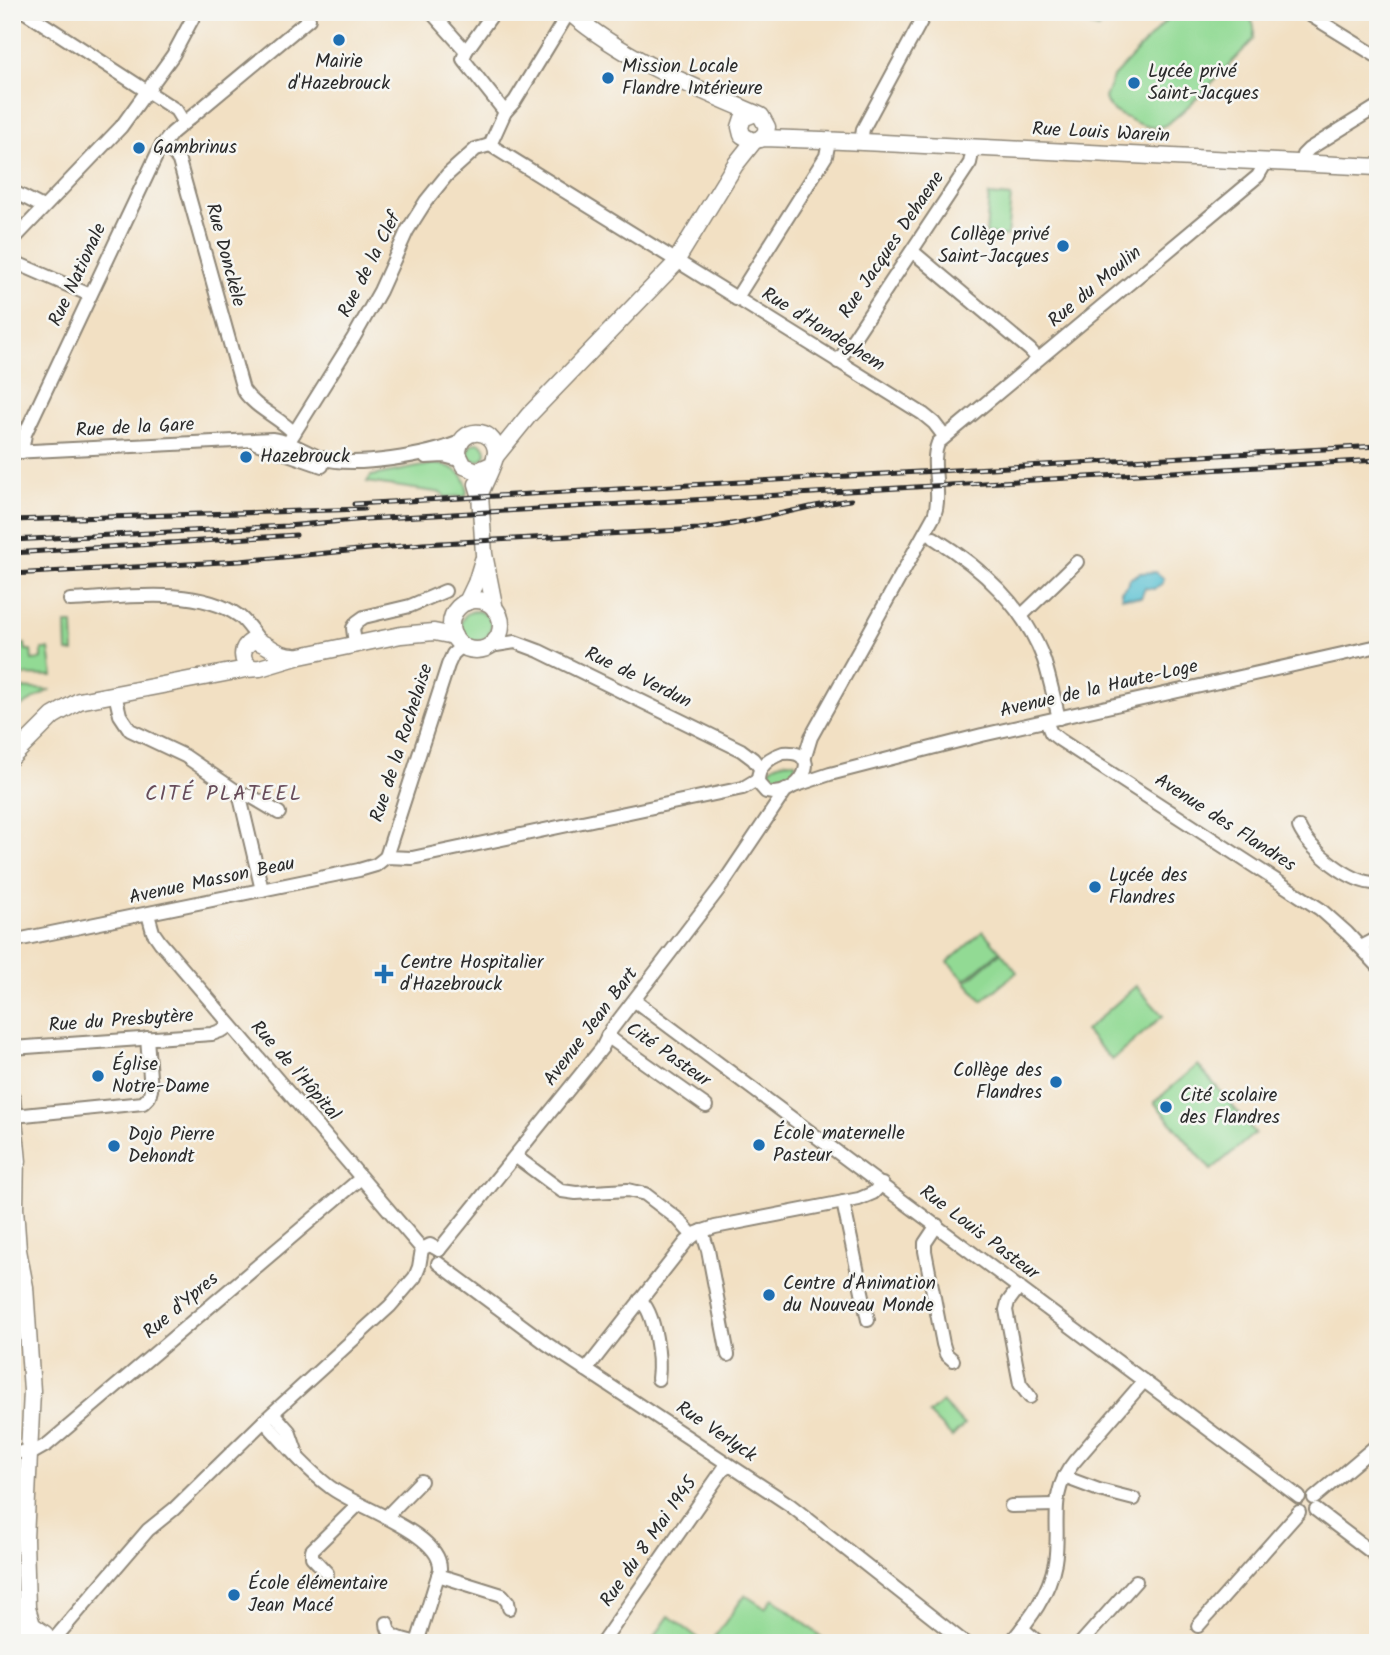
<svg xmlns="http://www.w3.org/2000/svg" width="1390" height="1655" font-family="Kalam,sans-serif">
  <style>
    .green { fill: #92da94; stroke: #5e8260; stroke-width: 2 }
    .water { fill: #55bfd1; stroke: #40757e; stroke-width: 2 }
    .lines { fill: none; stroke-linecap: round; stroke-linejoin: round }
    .minor-casing { stroke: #8e8677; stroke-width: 16 }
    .major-casing { stroke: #8e8677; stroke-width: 19 }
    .minor { stroke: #fff; stroke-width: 12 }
    .major { stroke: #fff; stroke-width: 16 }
    .rail-casing { stroke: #2b2b2b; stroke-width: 5 }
    .rail { stroke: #f6f6f2; stroke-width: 2.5; stroke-dasharray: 8; stroke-linecap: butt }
    .poi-dot { fill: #1f6fb2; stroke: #f6f6f2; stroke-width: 2.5 }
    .labels { text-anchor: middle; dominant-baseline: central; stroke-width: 5; stroke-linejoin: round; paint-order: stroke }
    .poi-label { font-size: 19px; fill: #2b2b2b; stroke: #f6f6f2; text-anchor: start }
    .street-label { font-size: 19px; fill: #2b2b2b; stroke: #f6f6f2 }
    .neighbourhood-label { font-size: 21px; letter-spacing: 2px; fill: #674c5a; stroke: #f6f6f2 }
  </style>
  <rect width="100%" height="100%" fill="#f6f6f2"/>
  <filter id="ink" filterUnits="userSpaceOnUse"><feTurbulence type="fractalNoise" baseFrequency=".0143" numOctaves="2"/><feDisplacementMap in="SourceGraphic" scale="14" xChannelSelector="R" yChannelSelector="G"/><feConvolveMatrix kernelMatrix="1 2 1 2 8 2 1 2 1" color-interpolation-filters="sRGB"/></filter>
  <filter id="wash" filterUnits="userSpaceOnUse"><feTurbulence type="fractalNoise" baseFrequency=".00686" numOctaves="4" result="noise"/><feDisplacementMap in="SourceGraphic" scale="28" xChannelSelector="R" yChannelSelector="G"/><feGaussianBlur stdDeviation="1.57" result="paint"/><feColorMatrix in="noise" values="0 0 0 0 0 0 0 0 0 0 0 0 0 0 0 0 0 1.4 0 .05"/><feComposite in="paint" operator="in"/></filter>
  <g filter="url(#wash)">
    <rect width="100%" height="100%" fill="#f2e0c3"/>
    <g class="green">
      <polygon points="1082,12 1106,12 1098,29 1078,19"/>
      <path d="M1174,12H1244C1254,21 1256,27 1253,40C1238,55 1178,121 1163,126C1152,130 1137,124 1127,118C1116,113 1108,110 1105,98L1113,77Z"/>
      <polygon points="989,195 1011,197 1007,236 986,234"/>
      <circle cx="477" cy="452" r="9"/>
      <path d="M434,464C453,465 471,475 466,496L445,497L442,493L367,482L371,476Z"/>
      <circle cx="476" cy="626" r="15"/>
      <polygon points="66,624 73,624 74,652 67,652"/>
      <polygon points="25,644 26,650 31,650 32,660 42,659 42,649 49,649 53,676 12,675 12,651 14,660 20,660 19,645"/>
      <polygon points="20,688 49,690 12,712 12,693"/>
      <path d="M788,761L795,762L797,773C789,781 779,789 767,783C763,768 776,763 788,761Z"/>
      <polygon points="983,931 1000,951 965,980 948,962"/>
      <polygon points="1001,952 1017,972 982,1001 966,982"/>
      <polygon points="1136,986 1163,1016 1112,1060 1085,1031"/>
      <polygon points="1198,1065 1255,1133 1211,1170 1154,1102"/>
      <polygon points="942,1402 964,1425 952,1437 929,1414"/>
      <polygon points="745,1595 765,1608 773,1598 824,1639 822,1643 710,1643"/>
      <polygon points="669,1616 705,1643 650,1643"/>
    </g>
    <polygon class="water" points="1156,572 1164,579 1162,585 1154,589 1145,588 1141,598 1122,597 1121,591 1129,583 1129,579 1140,573"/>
  </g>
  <g filter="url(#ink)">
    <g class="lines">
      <defs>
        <g id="minor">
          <polyline points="25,12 176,110 184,123"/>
          <polyline points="431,12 466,51"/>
          <polyline points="494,12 466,51 463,59 505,112"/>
          <polyline points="1305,12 1378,57"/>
          <polyline points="861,143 863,129 926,12"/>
          <path d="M162,145L175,155L179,161L243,390C256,409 279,417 294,433"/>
          <polyline points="490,145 669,256"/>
          <polyline points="490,145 505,112 515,101 569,12"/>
          <polyline points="1301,164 1303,155 1309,149 1378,106"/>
          <polyline points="12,191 43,207"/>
          <polyline points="12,241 121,127 173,55 196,12"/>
          <polyline points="912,251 1030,350 1038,359"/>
          <polyline points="12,261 90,295"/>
          <polyline points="677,261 923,414 934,423 944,436"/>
          <polyline points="736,299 826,156 829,141"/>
          <polyline points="838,362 970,163 973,148"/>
          <polyline points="256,443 322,466"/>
          <polyline points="283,451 354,337 380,291 407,231 426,201 447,175 476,149 490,145"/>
          <path d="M12,452L272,439C291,441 304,452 322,458C354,469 429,455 460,442"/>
          <polyline points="22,452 25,434 160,148 172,133 309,19"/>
          <polyline points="426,457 444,456 459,460"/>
          <path d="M934,538C982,568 1024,606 1044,660C1050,679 1054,699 1059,718"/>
          <path d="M70,600C120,598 196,585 239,616C248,623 253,633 260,641"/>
          <polyline points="1021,616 1077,562"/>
          <polyline points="355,644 353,628 357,622 364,617 410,606 445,591"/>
          <polyline points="490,646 515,642 539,651 741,750 753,759 761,769"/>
          <polyline points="115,694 120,715 130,730 185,756 239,793 262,890"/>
          <polyline points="1046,721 1051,733 1060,740 1320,909 1347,933 1378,966"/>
          <path d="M783,753C826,749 801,800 766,792L758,783C757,767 768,758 783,753Z"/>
          <path d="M804,760L811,737L934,516C943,492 929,466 938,443L1258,176L1266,162"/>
          <polyline points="794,786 830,774 982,735 1378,646"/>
          <polyline points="239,793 252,797 279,813"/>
          <path d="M1299,827C1309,850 1352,885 1378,883"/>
          <polyline points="386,857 448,665 453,654 462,646"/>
          <polyline points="148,914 153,932 160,942 422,1249"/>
          <polyline points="12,941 359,870 376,865 386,857 412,858 743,788 758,779"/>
          <polyline points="1361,947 1378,938"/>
          <polyline points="635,1001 1299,1497"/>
          <polyline points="607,1036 706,1106"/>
          <polyline points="12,1048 212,1034 223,1030 230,1025"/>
          <polyline points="14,1116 143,1103 149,1097 151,1090 147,1038"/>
          <polyline points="515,1156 562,1191 576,1193 628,1190 645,1194 679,1220 693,1236"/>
          <polyline points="843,1202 868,1320"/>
          <polyline points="937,1225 925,1243 925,1251 943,1344 946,1354 953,1360"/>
          <polyline points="702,1231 708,1250 728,1355"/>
          <polyline points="439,1250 602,1048 611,1030 722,885 786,790"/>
          <polyline points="438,1263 547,1344 790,1505 965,1643"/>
          <polyline points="1019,1287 1008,1302 1006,1310 1020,1384 1030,1397"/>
          <path d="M640,1300C655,1312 661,1359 658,1379"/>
          <polyline points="586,1370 686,1242 697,1233 715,1227 859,1199 873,1193 882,1184"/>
          <polyline points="273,1413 289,1431 297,1454"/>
          <path d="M264,1421C285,1444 305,1468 330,1487C355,1507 442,1533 440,1569L417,1643"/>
          <polyline points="21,1452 34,1452 48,1444 361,1178"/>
          <polyline points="1064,1477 1099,1490 1134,1499"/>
          <polyline points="1314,1498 1378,1444"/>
          <polyline points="1011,1506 1056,1505"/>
          <polyline points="1316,1510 1378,1557"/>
          <polyline points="386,1517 421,1481"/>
          <polyline points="327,1573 312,1557 312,1550 358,1505"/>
          <polyline points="438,1575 502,1595 508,1602 509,1608"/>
          <path d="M387,1623C387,1638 404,1639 417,1643"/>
          <polyline points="1198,1626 1299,1512"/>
          <polyline points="1022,1628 1039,1643"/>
          <polyline points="51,1643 148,1530 174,1509 264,1421 390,1306 415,1277 419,1267 422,1249 430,1245 439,1250"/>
          <polyline points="602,1643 727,1464"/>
          <path d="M1010,1643C1030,1619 1049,1595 1055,1562C1061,1525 1047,1495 1074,1462L1144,1381"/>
          <polyline points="1081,1643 1136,1581"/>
        </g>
        <g id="major">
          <path d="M569,12C625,60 694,87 761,116L767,127L765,134L760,139"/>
          <polyline points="753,114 743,118 740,127 742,135 752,141 764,138 822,140 1378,167"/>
          <polyline points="495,457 529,415 673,266 735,165 754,141"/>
          <polyline points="477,484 480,494 484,554 495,610"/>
          <path d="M480,494C484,482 496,462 496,452C495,426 458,426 458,454L464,466L477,471L491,465"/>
          <circle cx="476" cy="625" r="25"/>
          <polyline points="467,602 476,583 483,560"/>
          <path d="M252,668C240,661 240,648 252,641C268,641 274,656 294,656"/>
          <polyline points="12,757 53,716 79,701 246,669 260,668 300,656 401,635 434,632 454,636"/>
          <polyline points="12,1098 18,1162"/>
          <polyline points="16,1153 15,1208 18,1250 25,1287 32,1391 25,1539 27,1608 32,1625 45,1634 47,1643"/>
          <polyline points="23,1612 24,1643"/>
        </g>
      </defs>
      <use href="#minor" class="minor-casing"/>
      <use href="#major" class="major-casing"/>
      <use href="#minor" class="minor"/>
      <use href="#major" class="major"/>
      <defs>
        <g id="rail">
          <polyline points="354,504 1378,446"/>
          <polyline points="12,520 364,509"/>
          <polyline points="12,540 287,526 366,519 1378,460"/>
          <polyline points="12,553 296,535"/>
          <path d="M12,574L240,561L423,544L699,529C751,524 800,506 851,500"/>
        </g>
      </defs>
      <use href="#rail" class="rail-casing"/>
      <use href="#rail" class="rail"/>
    </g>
  </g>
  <g class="poi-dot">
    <circle cx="339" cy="40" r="7"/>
    <circle cx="608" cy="78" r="7"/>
    <circle cx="1134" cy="83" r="7"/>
    <circle cx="139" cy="148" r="7"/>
    <circle cx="1063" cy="246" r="7"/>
    <circle cx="246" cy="457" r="7"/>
    <circle cx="1095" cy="887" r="7"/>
    <path d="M380.5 963.5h7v7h7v7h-7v7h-7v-7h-7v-7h7z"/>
    <circle cx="98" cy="1076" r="7"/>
    <circle cx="1056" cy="1082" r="7"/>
    <circle cx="1166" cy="1107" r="7"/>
    <circle cx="759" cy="1145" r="7"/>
    <circle cx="114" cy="1146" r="7"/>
    <circle cx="769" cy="1295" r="7"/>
    <circle cx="234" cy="1595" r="7"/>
  </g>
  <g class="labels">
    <g class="poi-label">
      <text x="339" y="62" text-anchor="middle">Mairie<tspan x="339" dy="22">d'Hazebrouck</tspan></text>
      <text x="622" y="67">Mission Locale<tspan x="622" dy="22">Flandre Intérieure</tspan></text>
      <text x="1148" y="72">Lycée privé<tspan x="1148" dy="22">Saint-Jacques</tspan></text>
      <text x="153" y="148">Gambrinus</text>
      <text x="1049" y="235" text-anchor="end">Collège privé<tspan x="1049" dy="22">Saint-Jacques</tspan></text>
      <text x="260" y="457">Hazebrouck</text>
      <text x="1109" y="876">Lycée des<tspan x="1109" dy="22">Flandres</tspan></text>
      <text x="400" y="963">Centre Hospitalier<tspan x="400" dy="22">d'Hazebrouck</tspan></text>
      <text x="112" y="1065">Église<tspan x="112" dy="22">Notre-Dame</tspan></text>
      <text x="1042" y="1071" text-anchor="end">Collège des<tspan x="1042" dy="22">Flandres</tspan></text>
      <text x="1180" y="1096">Cité scolaire<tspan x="1180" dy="22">des Flandres</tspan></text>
      <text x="773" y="1134">École maternelle<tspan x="773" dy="22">Pasteur</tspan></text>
      <text x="128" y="1135">Dojo Pierre<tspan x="128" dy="22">Dehondt</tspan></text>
      <text x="783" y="1284">Centre d'Animation<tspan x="783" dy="22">du Nouveau Monde</tspan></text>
      <text x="248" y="1584">École élémentaire<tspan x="248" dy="22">Jean Macé</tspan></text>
    </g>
    <g class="street-label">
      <text transform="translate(1101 133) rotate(3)">Rue Louis Warein</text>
      <text transform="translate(892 245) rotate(-56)">Rue Jacques Dehaene</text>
      <text transform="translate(225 255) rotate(75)">Rue Donckèle</text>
      <text transform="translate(370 265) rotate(-63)">Rue de la Clef</text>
      <text transform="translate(78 275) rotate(-65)">Rue Nationale</text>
      <text transform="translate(1095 287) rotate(-40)">Rue du Moulin</text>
      <text transform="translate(823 330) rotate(32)">Rue d'Hondeghem</text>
      <text transform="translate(135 428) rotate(-3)">Rue de la Gare</text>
      <text transform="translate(638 678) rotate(26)">Rue de Verdun</text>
      <text transform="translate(1099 689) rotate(-13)">Avenue de la Haute-Loge</text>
      <text transform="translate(402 743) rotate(-72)">Rue de la Rochelaise</text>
      <text transform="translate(1225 823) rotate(33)">Avenue des Flandres</text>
      <text transform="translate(212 881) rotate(-12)">Avenue Masson Beau</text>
      <text transform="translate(121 1021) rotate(-4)">Rue du Presbytère</text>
      <text transform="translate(591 1027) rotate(-53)">Avenue Jean Bart</text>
      <text transform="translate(668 1055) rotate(35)">Cité Pasteur</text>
      <text transform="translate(295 1071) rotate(49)">Rue de l'Hôpital</text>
      <text transform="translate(979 1233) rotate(37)">Rue Louis Pasteur</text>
      <text transform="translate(181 1306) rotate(-40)">Rue d'Ypres</text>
      <text transform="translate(716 1432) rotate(34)">Rue Verlyck</text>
      <text transform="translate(649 1542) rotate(-55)">Rue du 8 Mai 1945</text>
    </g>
    <g class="neighbourhood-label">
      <text x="224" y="794">CITÉ PLATEEL</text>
    </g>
  </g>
  <rect width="1390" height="1655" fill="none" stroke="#f6f6f2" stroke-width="42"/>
</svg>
